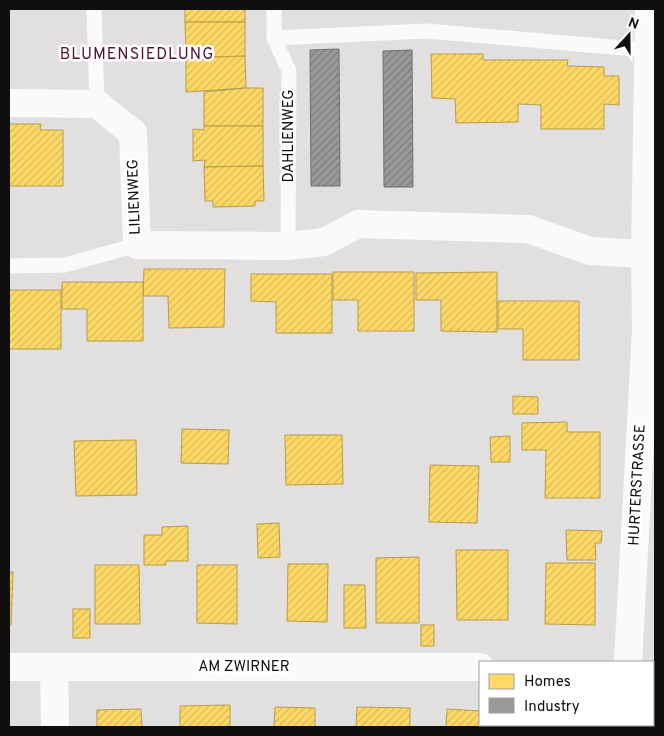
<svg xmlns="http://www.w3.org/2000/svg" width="664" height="736" font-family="Overpass,sans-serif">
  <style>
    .homes { fill: url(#homes-hatch); stroke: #b79c4c }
    .industry { fill: url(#industry-hatch); stroke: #70706f }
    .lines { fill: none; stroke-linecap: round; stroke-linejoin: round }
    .service { stroke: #fafafa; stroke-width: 15 }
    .minor { stroke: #fafafa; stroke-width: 28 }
    .labels { text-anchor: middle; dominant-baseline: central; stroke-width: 5; stroke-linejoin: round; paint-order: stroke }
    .street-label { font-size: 15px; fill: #100f0e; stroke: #fff }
    .neighbourhood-label { font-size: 16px; letter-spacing: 1px; fill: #511131; stroke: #fff }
  </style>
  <defs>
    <pattern id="homes-hatch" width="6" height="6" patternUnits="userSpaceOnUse" patternTransform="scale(1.25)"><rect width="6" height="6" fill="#ffd966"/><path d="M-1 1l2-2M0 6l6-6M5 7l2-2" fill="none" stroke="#dab957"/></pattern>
    <pattern id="industry-hatch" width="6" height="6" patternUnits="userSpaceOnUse" patternTransform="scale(1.25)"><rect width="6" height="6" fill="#999"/><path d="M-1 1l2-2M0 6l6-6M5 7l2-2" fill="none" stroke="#7b7b7b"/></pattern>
  </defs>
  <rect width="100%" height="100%" fill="#e1e0df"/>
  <g class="homes">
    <rect x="185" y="9" width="60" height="13"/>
    <polygon points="185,22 245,22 245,56 186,58"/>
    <polygon points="431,54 483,54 483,60 568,60 567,66 604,67 604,76 619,76 619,105 604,104 604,129 541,129 541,105 518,104 518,122 456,123 455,99 432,98"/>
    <polygon points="245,56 246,88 186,92 186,58"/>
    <polygon points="246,88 263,88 263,126 204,126 204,92"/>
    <polygon points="9,124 41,124 40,130 63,130 63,186 9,186"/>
    <polygon points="204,126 263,126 263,166 204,167 205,160 193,161 193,129 204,130"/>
    <polygon points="263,166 264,201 255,201 255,206 213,207 213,201 205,201 204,167"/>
    <polygon points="144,269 225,269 224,327 169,328 168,296 143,296"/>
    <polygon points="333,272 414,272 414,331 358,331 358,300 333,300"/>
    <polygon points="497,272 497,332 441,331 441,300 416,300 416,273"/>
    <polygon points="251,274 332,274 332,333 276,333 276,302 251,301"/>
    <polygon points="62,282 143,282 143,341 87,341 87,309 62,309"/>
    <rect x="9" y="290" width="52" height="59"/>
    <polygon points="498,301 579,301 579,360 523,360 523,329 498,329"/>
    <polygon points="513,396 538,397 538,414 513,414"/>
    <polygon points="567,422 567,432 600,432 600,498 545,498 546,450 522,450 522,423"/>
    <polygon points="182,429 229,430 228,464 181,463"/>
    <polygon points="285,435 342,435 343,484 286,485"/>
    <polygon points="510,436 510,462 491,462 490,437"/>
    <polygon points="136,440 137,495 76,496 74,441"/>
    <polygon points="430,465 479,466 477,523 429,522"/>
    <polygon points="279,523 280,557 258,558 257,524"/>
    <polygon points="188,526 188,561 166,561 166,565 144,565 144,535 162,535 162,527"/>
    <polygon points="566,530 602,531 601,543 595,543 596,560 567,560"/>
    <polygon points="456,550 508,550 508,620 457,620"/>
    <polygon points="419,557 419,623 376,623 376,558"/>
    <polygon points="546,563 595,563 595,625 545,624"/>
    <polygon points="288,564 328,564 327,622 287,621"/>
    <polygon points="95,565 139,565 140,624 95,624"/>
    <polygon points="197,565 237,565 237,624 197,623"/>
    <polygon points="9,572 13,572 11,625 9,625"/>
    <polygon points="344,585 365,585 366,628 344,628"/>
    <rect x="73" y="609" width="17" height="29"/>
    <rect x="421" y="625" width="13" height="21"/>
    <polygon points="230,705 230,727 180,727 180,706"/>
    <polygon points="275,707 315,708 315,727 274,727"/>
    <polygon points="357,707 410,708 410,727 356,727"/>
    <polygon points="141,709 142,727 97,727 97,710"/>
    <polygon points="447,709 480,711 480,725 497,725 496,727 446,727"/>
    <rect x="520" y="725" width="65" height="2"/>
  </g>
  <g class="industry">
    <polygon points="339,49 340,186 311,186 310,50"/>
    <polygon points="412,50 413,187 384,187 383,51"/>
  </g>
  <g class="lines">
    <g class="service">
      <polyline points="94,9 97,104"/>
      <polyline points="274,9 274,38"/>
      <polyline points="288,246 289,71 274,38 427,31 647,50"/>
      <polyline points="9,266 65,265 137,245"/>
    </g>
    <g class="minor">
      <polyline points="9,103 97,104 133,133 137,245 288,246 324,242 358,224 528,229 590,251 645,254"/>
      <polyline points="628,662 646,330 645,254 649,9"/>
      <polyline points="9,667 480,667"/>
      <polyline points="54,667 55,727"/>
      <polyline points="627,727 627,725"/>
    </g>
  </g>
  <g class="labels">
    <g class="street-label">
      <text transform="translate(289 136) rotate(-90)">DAHLIENWEG</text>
      <text transform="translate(135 197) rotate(-92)">LILIENWEG</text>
      <text transform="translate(638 485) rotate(-87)">HURTERSTRASSE</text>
      <text x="244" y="667">AM ZWIRNER</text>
    </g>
    <g class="neighbourhood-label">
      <text x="137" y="55">BLUMENSIEDLUNG</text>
    </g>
  </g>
  <rect width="664" height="736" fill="none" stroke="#100f0e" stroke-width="20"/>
  <rect x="479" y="661" width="175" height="65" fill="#ffffff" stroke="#9f9f9f"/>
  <rect x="489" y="674" width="25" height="15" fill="#ffd966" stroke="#9f9f9f"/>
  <text x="524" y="686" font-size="15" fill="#100f0e">Homes</text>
  <rect x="489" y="698" width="25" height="15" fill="#999999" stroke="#9f9f9f"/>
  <text x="524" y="711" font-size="15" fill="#100f0e">Industry</text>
  <g transform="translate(629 35) rotate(21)" stroke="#ffffff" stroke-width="4" paint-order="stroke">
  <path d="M0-4L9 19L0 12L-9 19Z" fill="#100f0e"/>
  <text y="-8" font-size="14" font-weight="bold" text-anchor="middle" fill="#100f0e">N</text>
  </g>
</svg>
